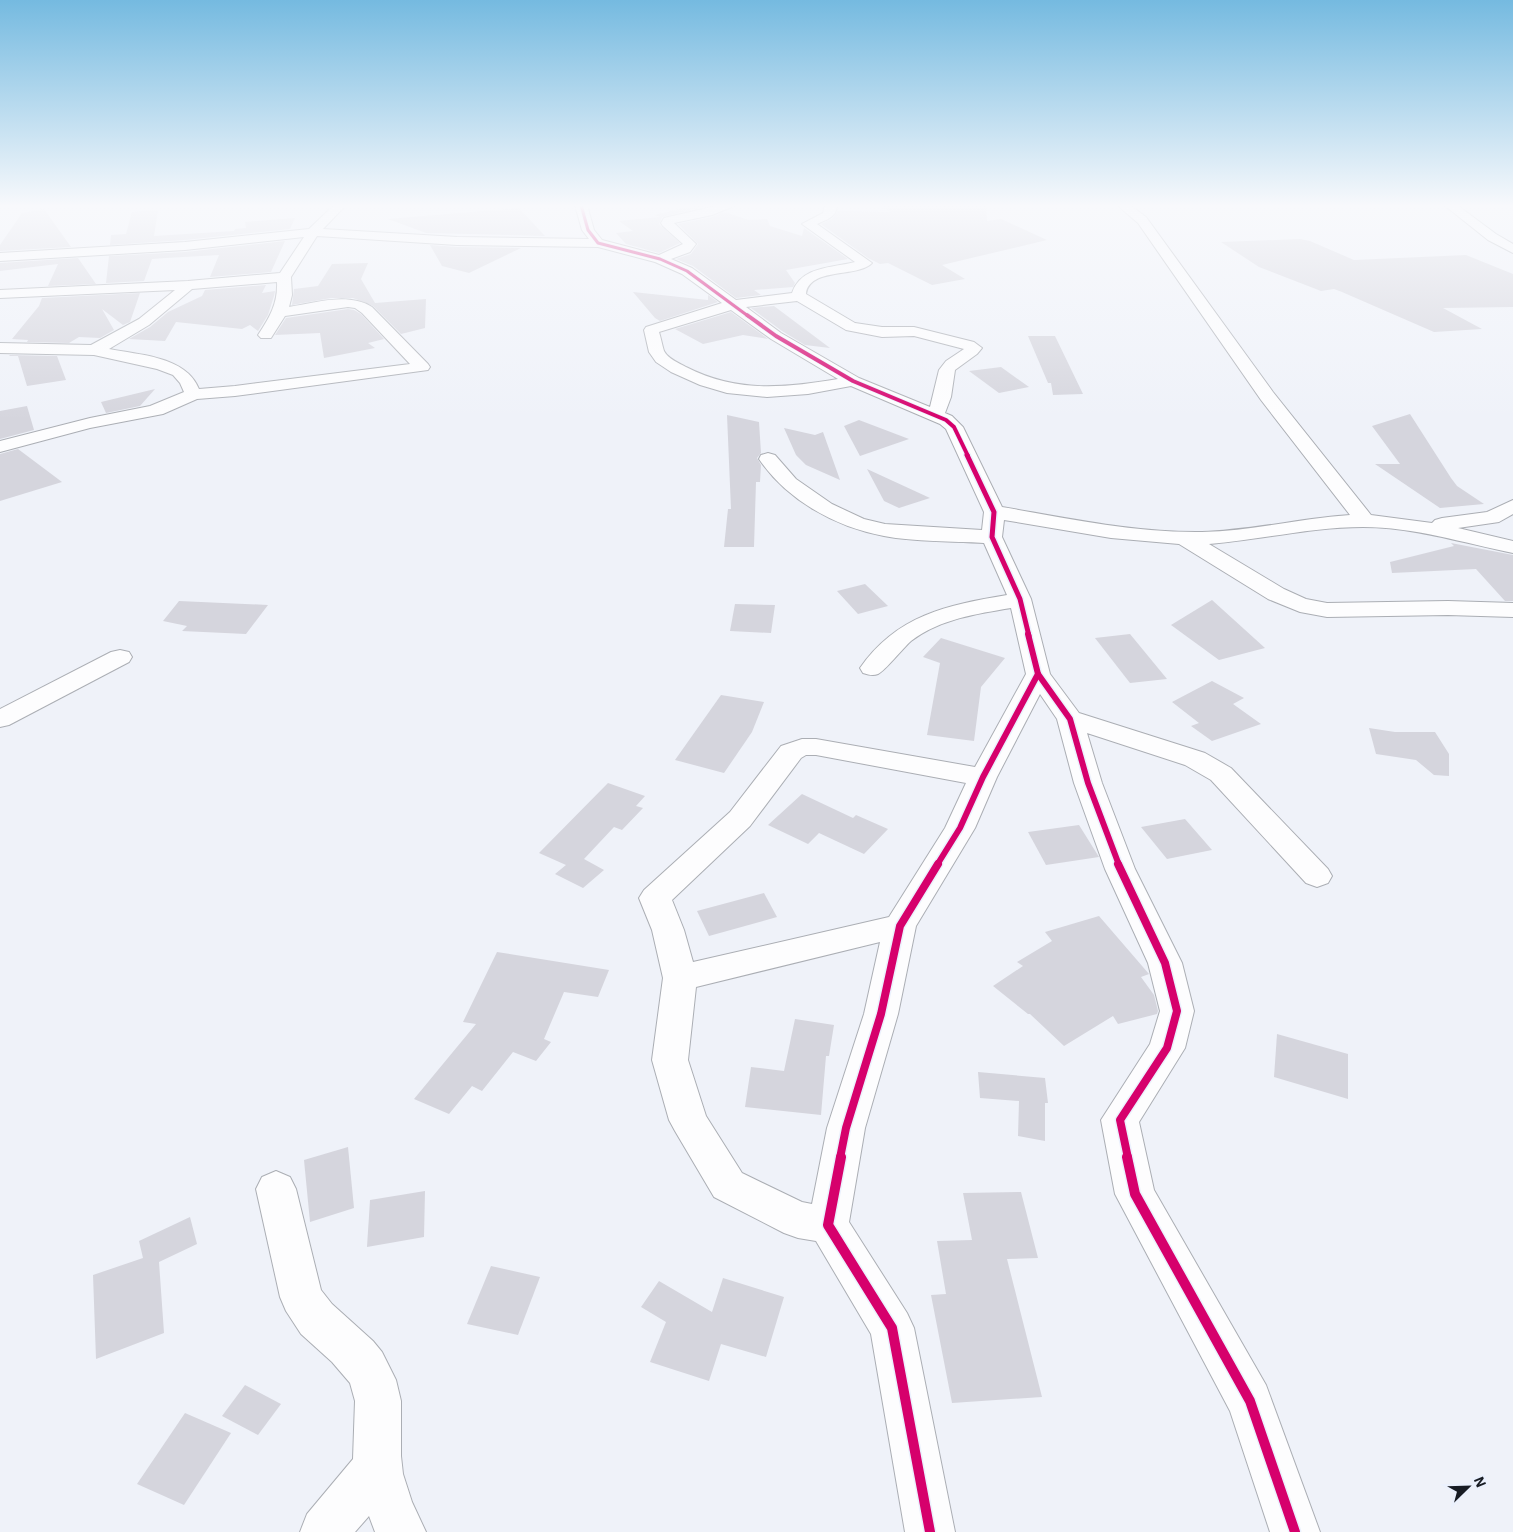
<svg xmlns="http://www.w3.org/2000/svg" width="1513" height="1532" font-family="'IBM Plex Sans',sans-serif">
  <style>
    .building { fill: #d5d5dd }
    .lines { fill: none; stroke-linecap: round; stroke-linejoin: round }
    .minor-casing { stroke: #abaeb4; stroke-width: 2 }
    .minor { fill: #fdfdfe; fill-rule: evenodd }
    .cycleway-far5-casing { stroke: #ebf1fd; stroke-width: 4.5 }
    .cycleway-far4-casing { stroke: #ebf1fd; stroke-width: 5.5 }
    .cycleway-far3-casing { stroke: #ebf1fd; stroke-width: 8 }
    .cycleway-far2-casing { stroke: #ebf1fd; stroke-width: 9 }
    .cycleway-far1-casing { stroke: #ebf1fd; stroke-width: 11 }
    .cycleway-casing { stroke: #ebf1fd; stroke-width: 13 }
    .cycleway-far5 { stroke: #d6006c; stroke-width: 3 }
    .cycleway-far4 { stroke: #d6006c; stroke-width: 4 }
    .cycleway-far3 { stroke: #d6006c; stroke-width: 5 }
    .cycleway-far2 { stroke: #d6006c; stroke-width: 6 }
    .cycleway-far1 { stroke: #d6006c; stroke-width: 8 }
    .cycleway { stroke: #d6006c; stroke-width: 10 }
  </style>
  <rect width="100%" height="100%" fill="#eff2f9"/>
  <g class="building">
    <polygon points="697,205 706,206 662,217 659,224 680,243 659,253 626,244 616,233 633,231 619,221 660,217 654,215"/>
    <polygon points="878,205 986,205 987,221 1001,219 1047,240 942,265 965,279 932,285 888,263 880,264 868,258 821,224 832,219 838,211 891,212"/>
    <polygon points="519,208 545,236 426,233 388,219"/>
    <polygon points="44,209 71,247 0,251 0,245 22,213"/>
    <polygon points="158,210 154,236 234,231 235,229 246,228 245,222 295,218 290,229 185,240 110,245 111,235 126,234 132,212"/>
    <polygon points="724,212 749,220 767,219 770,226 802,236 804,228 848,259 786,270 795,283 793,287 754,290 761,295 736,298 693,266 676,259 691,254 698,244 678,224 712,217"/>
    <polygon points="1300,239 1310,241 1354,260 1466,255 1513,274 1513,307 1443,308 1482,329 1434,332 1342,292 1334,289 1321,291 1259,267 1221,242"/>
    <polygon points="285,241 271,272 210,277 219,255 166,258 152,259 144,281 106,283 109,256 185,252"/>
    <polygon points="430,245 457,247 521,248 469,273 442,266"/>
    <polygon points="78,258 96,284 48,286 58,264 0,271 0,263"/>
    <polygon points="368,263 361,279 375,303 426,299 425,328 401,334 373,306 353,298 331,298 292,305 294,289 318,286 332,264"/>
    <polygon points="266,285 262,293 275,291 274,296 268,315 258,331 250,325 242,329 176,322 165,341 129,339 150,327 168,312 202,296 205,290"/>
    <polygon points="633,292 708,300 708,295 718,302 660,321 655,318"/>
    <polygon points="140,293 130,322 123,325 102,309 114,330 100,338 79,337 69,343 27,342 28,340 12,339 39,306 42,298"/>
    <polygon points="774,306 830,348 805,345 782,331 751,308"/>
    <polygon points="348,309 354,310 361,314 384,339 368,343 375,348 324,358 320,333 275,335 286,318"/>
    <polygon points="731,312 768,339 743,335 703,344 675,329"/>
    <polygon points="1028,336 1055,336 1083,394 1053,395 1051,383 1048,383"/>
    <polygon points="10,355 57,356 66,380 27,386 18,356 9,356"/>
    <polygon points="1001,367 1029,387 999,393 969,371"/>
    <polygon points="155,389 140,406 106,413 101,402"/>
    <polygon points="27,406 34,430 0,439 0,411"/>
    <polygon points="1410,414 1451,478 1457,486 1484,504 1440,508 1375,464 1400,464 1372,426"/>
    <polygon points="727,415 759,422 761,453 757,458 761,465 760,482 756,482 754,547 724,547 728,509 731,509"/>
    <polygon points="859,420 909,439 860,456 844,426"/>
    <polygon points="784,428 815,435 823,432 840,480 806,465 796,455"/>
    <polygon points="18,449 62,482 0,501 0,454"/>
    <polygon points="867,469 930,498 899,508 884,501"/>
    <polygon points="1451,543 1513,555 1513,601 1505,601 1476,569 1392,573 1390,562 1454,546"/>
    <polygon points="865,584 888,606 858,614 837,591"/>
    <polygon points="1212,600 1265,648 1219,660 1171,625"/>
    <polygon points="179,601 268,605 246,634 182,631 187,626 163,621"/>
    <polygon points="735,604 775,605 771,633 730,631"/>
    <polygon points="1130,634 1167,679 1130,683 1095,638"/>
    <polygon points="941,638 1005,658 981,687 974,741 927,735 940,663 923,657"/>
    <polygon points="1212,681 1244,698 1233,704 1261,724 1212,741 1191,726 1199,723 1172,702"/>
    <polygon points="721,695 764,702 752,732 724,773 675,760"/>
    <polygon points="1369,728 1395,732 1435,732 1449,754 1449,776 1434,775 1416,760 1376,754"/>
    <polygon points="608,783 645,796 636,806 643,808 622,830 614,827 584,859 604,870 583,888 555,874 566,865 539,853"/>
    <polygon points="802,794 853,818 856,815 888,829 864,854 819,833 808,844 768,825"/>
    <polygon points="1185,819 1212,850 1167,859 1141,827"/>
    <polygon points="1079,825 1099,857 1046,865 1028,832"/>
    <polygon points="764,893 777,917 709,936 697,911"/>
    <polygon points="1099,916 1149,974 1141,977 1154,995 1158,1011 1157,1014 1118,1024 1113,1016 1064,1046 1030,1014 1028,1014 993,986 1023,966 1017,962 1052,941 1045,932"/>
    <polygon points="497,952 609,970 598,997 564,992 544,1039 551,1042 536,1061 513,1052 482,1091 472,1086 449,1114 414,1099 476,1024 463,1022"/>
    <polygon points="795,1019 834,1025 829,1056 826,1056 821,1115 745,1107 751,1067 784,1071"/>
    <polygon points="1277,1034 1348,1054 1348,1099 1274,1077"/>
    <polygon points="978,1072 1045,1078 1048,1103 1045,1103 1045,1141 1018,1136 1019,1101 980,1098"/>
    <polygon points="348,1147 354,1208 310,1222 304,1160"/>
    <polygon points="425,1191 424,1237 367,1247 370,1200"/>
    <polygon points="1021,1192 1038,1258 1007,1259 1042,1397 952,1403 931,1295 946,1294 937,1241 972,1240 963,1193"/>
    <polygon points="190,1217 197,1244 159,1262 164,1333 96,1359 93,1275 143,1258 139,1241"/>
    <polygon points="491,1266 540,1277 518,1335 467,1324"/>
    <polygon points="723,1278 784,1297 766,1357 721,1344 709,1381 650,1362 666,1322 641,1307 659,1281 712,1312"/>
    <polygon points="245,1385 281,1404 258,1435 222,1416"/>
    <polygon points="185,1413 231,1433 184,1505 137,1484"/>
  </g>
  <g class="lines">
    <defs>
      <g id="minor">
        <path d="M334,205H346L323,229L457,237L589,239L582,230L575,205H587L594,230L602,240L659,255L683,244L663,226L661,223L664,218L720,205H737L712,215L674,223L696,244L690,252L671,259L692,268L736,300L792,293C801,266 832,268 855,262L802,224L823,213L825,205H837C837,217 826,220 817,224L872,263C858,278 809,267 806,294L855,323L882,327H914L974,342L982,348L977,354L955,370L951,397L945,413L952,416L963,427L1002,507C1068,518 1135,533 1202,532C1252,531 1301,518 1350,515L1261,400L1138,223L1117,205H1130L1146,217L1273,392L1371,515L1432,523L1435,520L1442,518L1487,512L1513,500V514L1499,522L1458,528L1513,541V553C1464,543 1414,527 1363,527C1312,527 1260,540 1209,544L1284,589L1306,599L1327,603L1448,601L1513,603V617L1448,615L1327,617L1300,612L1268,599L1179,544L1111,538L1004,520L1002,537L1031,599L1050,674L1079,713L1205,753L1231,768L1328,869L1332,876L1328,883L1317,887L1306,883L1211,780L1185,765L1087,733L1102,783L1135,869L1182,963L1194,1011L1185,1048L1139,1122L1154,1190L1266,1385L1320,1532H1270L1230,1411L1115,1194L1101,1120L1150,1044L1160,1011L1148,963L1105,869L1074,783L1057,719L1040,694L997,777L975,828L916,926L898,1014L865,1128L849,1222L907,1313L914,1328L955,1532H905L871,1334L816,1241L798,1238L784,1233L714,1197L675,1131L669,1120L652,1060L663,978L652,930L639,898L644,890L730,812L781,746L802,739H816L975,767L1026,674L1011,608C976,614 940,619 911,641C903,648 885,671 878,674C873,676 869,675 863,673L860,668C897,615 947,605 1007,595L984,543C952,541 914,542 884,536C835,527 787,500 759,459L761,455L768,453L775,455L796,479L832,504L864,519L885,524L982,530L984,512L946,429L940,424L851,386L808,394L767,397L727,393L700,385L671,372L656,362L649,352L644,330L646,327L722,303L682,274L655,262L598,247L457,245L317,236L291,277L292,295L289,307C315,303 348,292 372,307L428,364L430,367L428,370L235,396L197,399L163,414L90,428L0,452V441L90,418L150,406L184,392L180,383L173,375L157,369L94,355L0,353V343L91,345L139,319L175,290L0,298V290L188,281L280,273L304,237L185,250L0,261V253L185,242L309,229ZM277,282C278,303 270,317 258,335L261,338H271L285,316L348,307L355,308L362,313L410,364L235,386L199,389C186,356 139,355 109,349L149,325L192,289ZM797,301L846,330L882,337L914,336L964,349L946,361L939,370L930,407L859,378L781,333L746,307ZM731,310L771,339L838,379C783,388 737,393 686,367C679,363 668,359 664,351C662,345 661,338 659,332ZM806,755H816L966,783L945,828L889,917L693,962L684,930L672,900L750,826L801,758ZM880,942L864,1014L827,1128L812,1204L802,1202L742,1173L706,1116L688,1060L696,987Z"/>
        <polygon points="1444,205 1457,205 1496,234 1513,244 1513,253 1488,240"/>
        <polygon points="120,650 129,652 132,657 129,662 9,725 0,727 0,709 111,652"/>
        <polygon points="276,1171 290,1177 296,1189 321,1290 332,1304 373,1341 382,1352 396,1380 401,1401 401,1456 403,1474 412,1502 426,1532 375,1532 369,1516 355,1532 300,1532 307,1514 353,1459 355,1401 350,1383 332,1362 301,1334 286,1311 280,1297 256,1189 262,1177"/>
      </g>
    </defs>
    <use href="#minor" class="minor-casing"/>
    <use href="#minor" class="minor"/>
    <defs>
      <polyline id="cycleway-far5" points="581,205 588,230 598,243 660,259 687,271 748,316"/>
      <polyline id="cycleway-far4" points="747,315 776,336 853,381 946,420 954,427 968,456"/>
      <polyline id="cycleway-far3" points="967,455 994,512 992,537 1020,599 1029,636"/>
      <g id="cycleway-far2">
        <polyline points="1038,674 1070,719 1088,783 1119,865"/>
        <polyline points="937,865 960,828 983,777 1038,674 1028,634"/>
      </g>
      <g id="cycleway-far1">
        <polyline points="1118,864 1165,963 1177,1011 1167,1048 1120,1120 1128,1158"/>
        <polyline points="840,1158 846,1128 881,1014 900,926 938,864"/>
      </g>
      <g id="cycleway">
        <polyline points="841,1157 828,1225 892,1328 930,1532"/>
        <polyline points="1127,1157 1135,1194 1250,1401 1295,1532"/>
      </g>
    </defs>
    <use href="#cycleway-far5" class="cycleway-far5-casing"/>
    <use href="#cycleway-far4" class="cycleway-far4-casing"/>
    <use href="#cycleway-far3" class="cycleway-far3-casing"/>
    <use href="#cycleway-far2" class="cycleway-far2-casing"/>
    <use href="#cycleway-far1" class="cycleway-far1-casing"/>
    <use href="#cycleway" class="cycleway-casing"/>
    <use href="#cycleway-far5" class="cycleway-far5"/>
    <use href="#cycleway-far4" class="cycleway-far4"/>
    <use href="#cycleway-far3" class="cycleway-far3"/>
    <use href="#cycleway-far2" class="cycleway-far2"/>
    <use href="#cycleway-far1" class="cycleway-far1"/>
    <use href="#cycleway" class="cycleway"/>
  </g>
  <linearGradient id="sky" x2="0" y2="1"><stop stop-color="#75bae0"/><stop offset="0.49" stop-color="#f8f9fc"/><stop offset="1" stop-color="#f8f9fc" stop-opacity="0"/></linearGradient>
  <rect width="1513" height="420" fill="url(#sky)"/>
  <g transform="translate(1468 1487) rotate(67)" stroke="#ebf1fd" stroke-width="4" paint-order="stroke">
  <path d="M0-4L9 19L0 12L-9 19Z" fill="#181c23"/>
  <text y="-8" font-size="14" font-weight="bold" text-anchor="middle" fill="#181c23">N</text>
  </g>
</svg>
